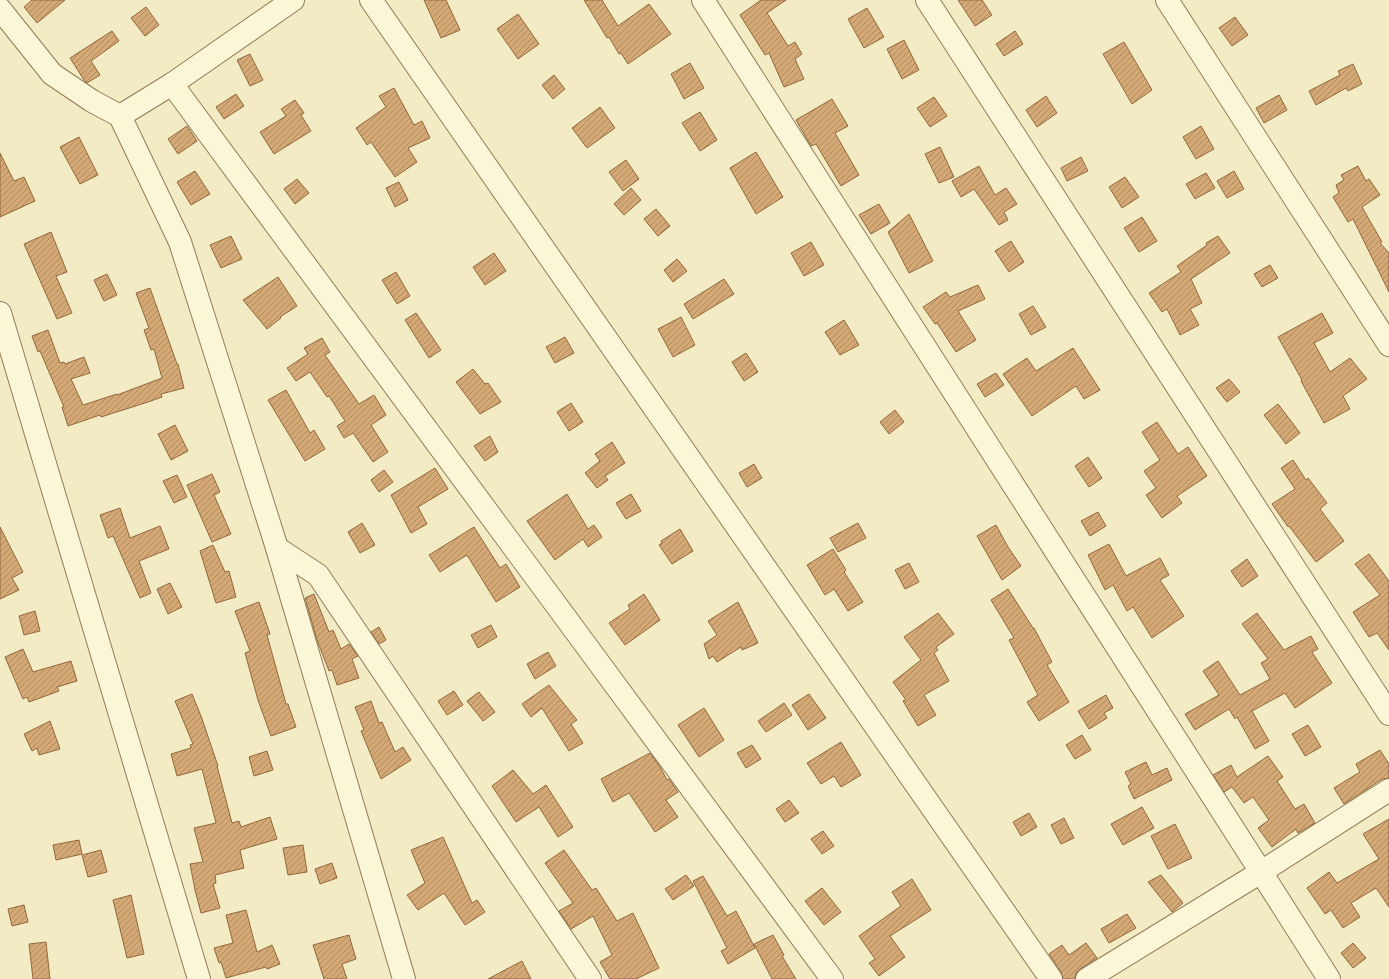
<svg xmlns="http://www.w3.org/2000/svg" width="1389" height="979" font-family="'Roboto Serif',serif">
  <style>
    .building { fill: url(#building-hatch); stroke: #92683b }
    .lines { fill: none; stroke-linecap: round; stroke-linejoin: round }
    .minor-casing { stroke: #907d58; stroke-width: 24 }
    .minor { stroke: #fcf6d9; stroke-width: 22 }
  </style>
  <defs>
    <pattern id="building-hatch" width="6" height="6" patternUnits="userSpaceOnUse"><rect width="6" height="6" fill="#d5a976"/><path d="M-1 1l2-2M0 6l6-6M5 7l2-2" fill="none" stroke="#ae8a60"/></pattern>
  </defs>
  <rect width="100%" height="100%" fill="#f3ebc4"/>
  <g class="building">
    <polygon points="32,0 65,0 37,23 24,7"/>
    <polygon points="424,0 446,0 460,30 441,38"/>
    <polygon points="584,0 602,0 618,26 649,4 671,34 628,64 621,53 619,54 609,37 607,38"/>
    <polygon points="761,0 786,0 767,13 788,46 795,42 802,54 795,59 804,79 784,87 769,53 765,55 740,15"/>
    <polygon points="958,0 982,0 992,15 975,26"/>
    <polygon points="146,7 159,25 145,36 131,18"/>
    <polygon points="867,8 884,37 864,48 848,19"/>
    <polygon points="518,14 539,44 518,59 497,29"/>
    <polygon points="1235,17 1248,35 1232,46 1219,28"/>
    <polygon points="112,31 119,41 91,61 100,75 87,83 84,80 70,58"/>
    <polygon points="1015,31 1023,44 1004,56 996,44"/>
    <polygon points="904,40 919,70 902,79 887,49"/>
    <polygon points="1124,42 1152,90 1132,104 1103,54"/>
    <polygon points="250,54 263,80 250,86 237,60"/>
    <polygon points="690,63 704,88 684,99 671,74"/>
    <polygon points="1353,64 1362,84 1348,91 1346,88 1316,105 1309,91 1340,75 1338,71"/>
    <polygon points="554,75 565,89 553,99 542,85"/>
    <polygon points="394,88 414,125 422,121 430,138 408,148 417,162 395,177 371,142 367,145 356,128 386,107 379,96"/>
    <polygon points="236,94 244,106 224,119 216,107"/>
    <polygon points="1279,95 1287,110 1264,123 1256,108"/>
    <polygon points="1046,96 1057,113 1037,127 1026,110"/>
    <polygon points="934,97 947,116 930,127 917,108"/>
    <polygon points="832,99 848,126 835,133 859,175 841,186 816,144 811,146 796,120"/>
    <polygon points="295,100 304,113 301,115 311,131 274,154 260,132 286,116 281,109"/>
    <polygon points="600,107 615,128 587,148 572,128"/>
    <polygon points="700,112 717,140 700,151 682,123"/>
    <polygon points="187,126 197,141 178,154 168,139"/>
    <polygon points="1201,126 1214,149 1196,159 1183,137"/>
    <polygon points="79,137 98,175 80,184 60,147"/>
    <polygon points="940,147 954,177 939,183 925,154"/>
    <polygon points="756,152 783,197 756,214 730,168"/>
    <polygon points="0,153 14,181 24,177 35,201 0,217"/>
    <polygon points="1081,157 1088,171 1067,181 1061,168"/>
    <polygon points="626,160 639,179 623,191 609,172"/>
    <polygon points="979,166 995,195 1006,188 1017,204 1004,212 1008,220 999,225 974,189 961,197 952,181"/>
    <polygon points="1358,166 1366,181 1369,179 1380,195 1362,207 1382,242 1380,243 1389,253 1389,292 1353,219 1348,222 1333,197 1339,193 1336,185 1344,180 1341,175"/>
    <polygon points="195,171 210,194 191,205 177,182"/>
    <polygon points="1234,171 1244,189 1227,198 1217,181"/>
    <polygon points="1206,173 1215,188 1195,199 1186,184"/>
    <polygon points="1125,177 1139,197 1122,208 1109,187"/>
    <polygon points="297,179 309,193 295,204 284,189"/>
    <polygon points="399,182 408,200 395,207 386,188"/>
    <polygon points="631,188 641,200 624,215 614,204"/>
    <polygon points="879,204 890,223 871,234 859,215"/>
    <polygon points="656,209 670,226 658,236 644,219"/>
    <polygon points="909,214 933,261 909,273 888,232"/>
    <polygon points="1142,217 1157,241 1139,252 1124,228"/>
    <polygon points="51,232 67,272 56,276 72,313 57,319 24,244"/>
    <polygon points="231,236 242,259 221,268 210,245"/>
    <polygon points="1218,236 1230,253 1191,279 1202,303 1190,309 1199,325 1180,335 1167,309 1162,312 1149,293 1181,272 1177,266 1207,245 1206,243"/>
    <polygon points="1011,241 1024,262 1009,272 995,251"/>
    <polygon points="811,242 824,265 804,276 791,253"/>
    <polygon points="494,253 506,271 485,285 473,267"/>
    <polygon points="677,259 687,271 673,282 664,270"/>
    <polygon points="1270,265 1278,278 1262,287 1254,274"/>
    <polygon points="396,272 410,296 397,304 382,280"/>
    <polygon points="107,274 117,295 104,301 94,280"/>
    <polygon points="278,277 297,306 280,317 281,318 267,329 243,300"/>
    <polygon points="724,279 734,294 693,319 684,304"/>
    <polygon points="978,285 985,299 958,311 976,340 956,352 937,323 935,324 923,307 946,292 950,297"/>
    <polygon points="150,288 177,364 178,364 184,388 161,394 162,397 148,402 101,417 100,415 68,426 62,407 64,407 40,351 38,352 32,336 48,330 60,363 64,362 65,364 84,357 90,373 71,379 83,405 117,394 117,395 162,378 154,349 151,350 144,330 149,328 136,293"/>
    <polygon points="1033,306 1046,327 1031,335 1019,314"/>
    <polygon points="416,313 441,350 429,358 405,320"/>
    <polygon points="1322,313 1333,333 1314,343 1330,372 1350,358 1367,379 1343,396 1350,409 1324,423 1301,381 1302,380 1278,337"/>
    <polygon points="681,317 695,345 673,357 658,329"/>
    <polygon points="844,320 859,345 840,355 825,332"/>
    <polygon points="565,337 574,353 555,363 546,347"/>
    <polygon points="322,338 330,352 325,355 359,404 374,395 386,415 371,425 388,452 373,462 353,433 344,438 337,426 345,421 329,396 327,397 310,372 296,381 287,368 308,354 304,348"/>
    <polygon points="1073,348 1100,390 1084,399 1076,386 1032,416 1003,374 1027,358 1036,371"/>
    <polygon points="746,353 758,372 744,381 732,362"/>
    <polygon points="473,369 485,384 488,383 501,402 480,414 456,382"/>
    <polygon points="996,373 1004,385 985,397 977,384"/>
    <polygon points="1229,379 1240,392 1227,402 1216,388"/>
    <polygon points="286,390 310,433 314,430 325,449 305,461 268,400"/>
    <polygon points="571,403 583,422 569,431 557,412"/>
    <polygon points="1278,404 1300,433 1286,444 1264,415"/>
    <polygon points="895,410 904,422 889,434 880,422"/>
    <polygon points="1157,422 1178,454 1188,447 1207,476 1177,496 1182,503 1162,518 1146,495 1156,488 1144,471 1160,460 1142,432"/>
    <polygon points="175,425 188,451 171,460 158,434"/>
    <polygon points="490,436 498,452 485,461 474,446"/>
    <polygon points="612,442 625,463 605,476 608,480 597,488 585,473 600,461 595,454"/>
    <polygon points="1088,457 1102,478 1089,487 1075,466"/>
    <polygon points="1293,460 1306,480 1308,478 1327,503 1320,509 1344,541 1316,562 1289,526 1288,527 1272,504 1295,489 1281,468"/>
    <polygon points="754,464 762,478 747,487 739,473"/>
    <polygon points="435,468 448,489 418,507 427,524 411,533 391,495"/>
    <polygon points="384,470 393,482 379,492 371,480"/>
    <polygon points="212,474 220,492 214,495 231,534 212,542 187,485"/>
    <polygon points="177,475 187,497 174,503 163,481"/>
    <polygon points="567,494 588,529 594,525 602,537 588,547 583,539 555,560 527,521"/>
    <polygon points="631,494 641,511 626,519 616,503"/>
    <polygon points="120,508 130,538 160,526 169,549 139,561 151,593 140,598 113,536 108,538 100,515"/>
    <polygon points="1098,512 1106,526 1090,536 1081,521"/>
    <polygon points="362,523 375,545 360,553 348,532"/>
    <polygon points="858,523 866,538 838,552 830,538"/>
    <polygon points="996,525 1008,547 1021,566 1002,580 977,536"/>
    <polygon points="0,527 23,572 12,578 19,590 0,599"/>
    <polygon points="474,527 500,568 506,564 520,587 496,602 467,555 440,572 429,555"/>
    <polygon points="680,529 693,551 672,564 659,545 662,543 661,541"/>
    <polygon points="1109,544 1126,576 1160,558 1169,575 1160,580 1184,616 1152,638 1133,607 1127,611 1113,585 1105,590 1088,555"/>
    <polygon points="213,545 225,572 229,571 236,597 216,603 200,551"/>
    <polygon points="833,549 846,570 844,572 863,602 848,611 834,589 825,595 807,565"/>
    <polygon points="1369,554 1389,581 1389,650 1377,633 1369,637 1353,612 1380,595 1355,564"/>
    <polygon points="1247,559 1258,576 1242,587 1231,571"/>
    <polygon points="909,563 919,582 905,589 895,570"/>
    <polygon points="170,583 182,607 168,614 157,589"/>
    <polygon points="1008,589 1033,628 1034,628 1052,662 1047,665 1069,702 1039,721 1027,702 1038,695 1009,640 1014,638 991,600"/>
    <polygon points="314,594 329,632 333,630 341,649 349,644 358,656 352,659 359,678 337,685 332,670 329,671 317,640 305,598"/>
    <polygon points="644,594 660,620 625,645 609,623 630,609 628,605"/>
    <polygon points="259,602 270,634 267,635 286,704 288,704 296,727 271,736 258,700 245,653 250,651 235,611"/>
    <polygon points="738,602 758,643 742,650 741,647 717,662 713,656 709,659 704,644 717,635 708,621"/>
    <polygon points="35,611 40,631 24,635 19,616"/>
    <polygon points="938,613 954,634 936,647 938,650 934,653 949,681 924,695 936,715 918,726 903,701 906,700 893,682 921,660 904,637"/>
    <polygon points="1257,613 1284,650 1311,636 1318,649 1312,652 1332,683 1295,708 1285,693 1252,711 1269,741 1255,749 1237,717 1235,719 1229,709 1195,730 1185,714 1219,695 1203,671 1218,661 1240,695 1270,679 1261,663 1268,659 1242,624"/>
    <polygon points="491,625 497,637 478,648 471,635"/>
    <polygon points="379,627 386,640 379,644 371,632"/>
    <polygon points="23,649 33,672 71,661 77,681 57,687 59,691 29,702 27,697 23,699 5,657"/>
    <polygon points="548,652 556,666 535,679 527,664"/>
    <polygon points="549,685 577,720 571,724 583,743 569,751 542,708 531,717 522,704"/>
    <polygon points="454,691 463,705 447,715 438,701"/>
    <polygon points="479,692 495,712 483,721 467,701"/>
    <polygon points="192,694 201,716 218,766 217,766 232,823 239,821 241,827 270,817 277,839 240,850 244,868 215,875 216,883 213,884 220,908 201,913 195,890 190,864 203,862 194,828 216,823 202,769 177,776 171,754 191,748 190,745 193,744 175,701"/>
    <polygon points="809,694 826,718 808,730 792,705"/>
    <polygon points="1106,695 1113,708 1104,713 1107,718 1089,729 1078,711"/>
    <polygon points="371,701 379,723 382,722 395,752 403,747 411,760 381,779 361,731 364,730 355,707"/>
    <polygon points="784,703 792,715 766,732 758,721"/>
    <polygon points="704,708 724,740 699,757 678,725"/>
    <polygon points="50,721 60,749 39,755 37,748 32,751 24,734"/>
    <polygon points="1308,725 1321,747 1305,756 1292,734"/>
    <polygon points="1082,735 1091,750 1075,759 1066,745"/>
    <polygon points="841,742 861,775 841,787 834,776 821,784 807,763"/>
    <polygon points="752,745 761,759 746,768 737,753"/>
    <polygon points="1380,750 1389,764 1389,778 1382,779 1344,804 1334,788 1360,772 1356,764"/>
    <polygon points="267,751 273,770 254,776 249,757"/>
    <polygon points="650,753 660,767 667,780 669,779 678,792 666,800 678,817 655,832 629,793 613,802 601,779"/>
    <polygon points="1268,756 1283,777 1277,781 1295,809 1304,804 1315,823 1298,833 1296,829 1272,847 1258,828 1269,820 1253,797 1244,803 1232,787 1224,792 1213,775 1231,765 1237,777"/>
    <polygon points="1146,762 1152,775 1167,768 1172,780 1134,799 1128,786 1131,784 1125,772"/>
    <polygon points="513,770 533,794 546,785 573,827 558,837 539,807 516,822 492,786"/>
    <polygon points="789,800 799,813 785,822 776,809"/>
    <polygon points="1142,807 1154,828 1123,845 1111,824"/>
    <polygon points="1029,813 1037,827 1021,836 1013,822"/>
    <polygon points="1064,818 1074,838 1061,844 1051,825"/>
    <polygon points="1389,819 1389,907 1376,888 1351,903 1360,917 1343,928 1331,910 1325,914 1307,888 1329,872 1337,883 1379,859 1363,834"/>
    <polygon points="1175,824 1192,858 1168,869 1151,836"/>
    <polygon points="823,831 834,846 822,854 811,839"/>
    <polygon points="443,837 472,903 477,900 485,912 465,925 444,893 418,910 407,895 425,883 411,850"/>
    <polygon points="79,840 82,854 56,860 53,845"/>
    <polygon points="303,845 307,872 288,875 283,848"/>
    <polygon points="101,850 107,872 88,877 82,855"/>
    <polygon points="564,850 592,890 596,888 617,921 633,913 659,968 636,979 610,979 600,962 612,955 593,916 571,929 559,911 573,903 545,863"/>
    <polygon points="332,863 337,878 320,884 315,869"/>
    <polygon points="686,875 694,886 673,900 665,889"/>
    <polygon points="1161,875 1183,903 1172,912 1148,882"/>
    <polygon points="703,876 727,916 736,911 755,948 728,964 721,951 727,948 693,881"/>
    <polygon points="912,879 931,910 890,936 905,957 879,976 869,963 875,959 859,936 901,906 892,892"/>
    <polygon points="822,888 841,912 824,925 805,901"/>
    <polygon points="131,895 144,954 127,958 113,900"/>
    <polygon points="24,905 28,922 12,926 8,909"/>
    <polygon points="246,910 257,952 272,945 280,964 267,969 266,967 226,978 221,962 219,963 214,948 233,943 226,915"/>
    <polygon points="1127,914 1136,928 1109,943 1101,929"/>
    <polygon points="349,935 356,959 342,964 347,979 324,979 313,945"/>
    <polygon points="773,935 784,955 782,956 796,979 772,979 754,944"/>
    <polygon points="46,942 50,979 33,979 29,944"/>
    <polygon points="1086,943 1097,958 1080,969 1076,973 1075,979 1063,979 1061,972 1049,954 1062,945 1069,955"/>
    <polygon points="1353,943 1366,958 1353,968 1341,953"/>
    <polygon points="522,961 531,979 488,979"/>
  </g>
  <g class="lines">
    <defs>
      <g id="minor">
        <polyline points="371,0 1051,979"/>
        <polyline points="703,0 1261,872 1329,979"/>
        <polyline points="927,0 1389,714"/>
        <polyline points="1167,0 1389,345"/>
        <polyline points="0,9 52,74 92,101 120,116 180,242 277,548 404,979"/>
        <polyline points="172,84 832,979"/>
        <polyline points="120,116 172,84 293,0"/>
        <polyline points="0,313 199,979"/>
        <polyline points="277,548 318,575 590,979"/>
        <polyline points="1087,979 1261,872 1389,790"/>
      </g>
    </defs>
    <use href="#minor" class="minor-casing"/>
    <use href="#minor" class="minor"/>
  </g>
</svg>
